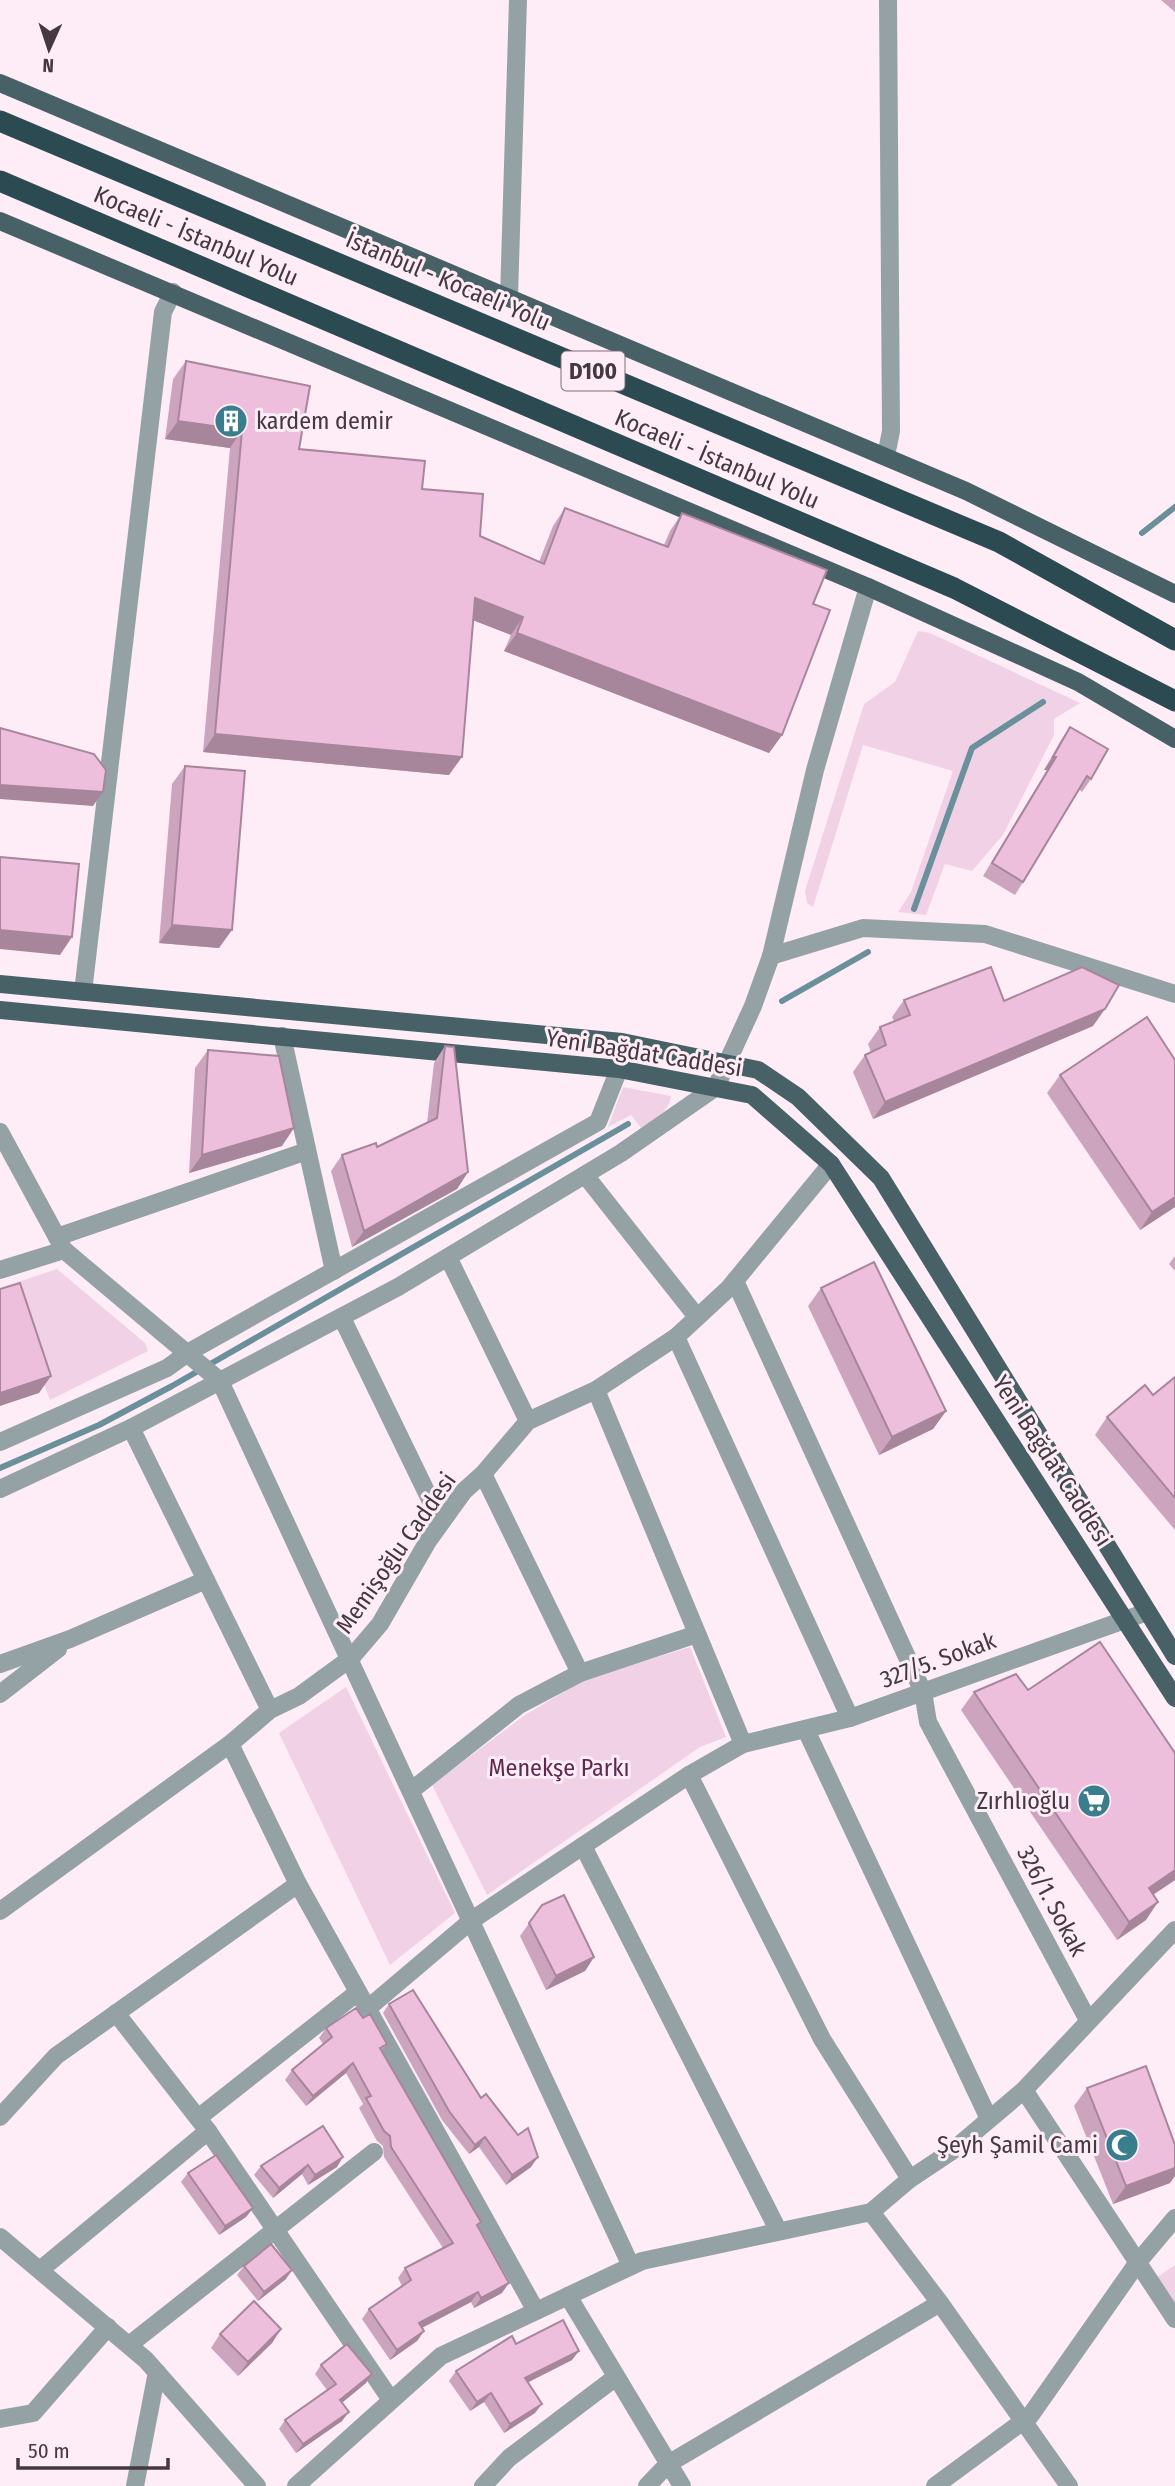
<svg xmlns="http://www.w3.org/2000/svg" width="1175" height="2486" font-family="'Fira Sans Condensed',sans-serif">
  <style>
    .green { fill: #f1d1e5 }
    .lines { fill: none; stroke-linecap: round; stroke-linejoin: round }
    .stream { stroke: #6a909c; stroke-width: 6 }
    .minor { stroke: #94a2a6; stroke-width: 18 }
    .major { stroke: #476167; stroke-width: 18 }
    .highway { stroke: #2b4a51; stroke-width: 21 }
    .wall { fill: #cda4be }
    .shaded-wall { fill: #a7869b }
    .building { fill: #eebfdd; stroke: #a7869b; stroke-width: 2 }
    .labels { text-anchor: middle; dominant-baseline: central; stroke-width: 6; stroke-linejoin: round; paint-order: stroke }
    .shield { fill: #feedf7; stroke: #7c6f77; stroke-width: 2 }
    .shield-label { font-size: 23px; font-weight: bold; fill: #443940 }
    .street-label { font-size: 24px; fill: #443940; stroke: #feedf7 }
    .poi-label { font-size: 24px; fill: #443940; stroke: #feedf7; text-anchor: end }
    .park-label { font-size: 24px; fill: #5f284f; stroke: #feedf7 }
  </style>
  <rect width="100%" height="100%" fill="#feedf7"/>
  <g class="green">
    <polygon points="918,631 930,633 1080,703 1054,719 1054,735 1003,835 972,871 945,864 926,915 898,912 911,892 953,771 863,745 813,907 807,903 805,891 864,704 895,682"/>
    <path d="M623,1087L671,1096C669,1112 653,1120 642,1129L631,1115L608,1127Z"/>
    <polygon points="57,1269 145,1343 148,1351 50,1400 6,1286"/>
    <polygon points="690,1647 726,1737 700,1747 487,1895 432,1785 525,1715 584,1680"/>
    <polygon points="346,1687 455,1913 390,1965 279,1733"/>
    <polygon points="1175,2265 1175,2305 1156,2278"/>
  </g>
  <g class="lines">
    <g class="stream">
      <polyline points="1142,533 1175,507"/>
      <polyline points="914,909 972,748 1043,702"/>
      <polyline points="782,1001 868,952"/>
      <polyline points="0,1468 99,1425 172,1386 628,1124"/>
    </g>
    <g class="minor">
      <polyline points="509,297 518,0"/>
      <polyline points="886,456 891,431 888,0"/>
      <polyline points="771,956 863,928 985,934 1175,994"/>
      <polyline points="83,992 163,312 173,292"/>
      <polyline points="282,1036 334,1271"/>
      <polyline points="0,1132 64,1250 220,1381 631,2266"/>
      <polyline points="585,1175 697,1317"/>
      <polyline points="57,1237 307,1151"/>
      <polyline points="449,1259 528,1421"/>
      <polyline points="0,1270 64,1250"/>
      <polyline points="735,1281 923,1692 928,1722 1088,2020"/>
      <polyline points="342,1318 441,1522"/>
      <polyline points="676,1337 850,1718"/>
      <polyline points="596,1390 743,1744"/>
      <polyline points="131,1428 270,1710"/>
      <polyline points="0,1442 167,1368 189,1352 598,1122 619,1069"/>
      <polyline points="483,1474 580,1673"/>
      <polyline points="0,1489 131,1428 398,1287 621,1153 716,1087 753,1006 771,956 815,770 868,587"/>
      <polyline points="0,1664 70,1639 206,1580"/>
      <polyline points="0,1694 58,1649"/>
      <polyline points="806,1730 989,2119"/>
      <polyline points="230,1744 298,1884 536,2311"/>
      <polyline points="689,1775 822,2039 910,2179"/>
      <polyline points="412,1790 519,1705 580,1673 697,1634"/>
      <polyline points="583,1846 778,2230"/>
      <polyline points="0,1911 230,1744 270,1710 299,1696 351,1658 380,1624 428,1541 464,1491 483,1474 528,1421 596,1390 676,1337 729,1288 831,1164"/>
      <polyline points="367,2009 472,1920 689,1775 743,1744 850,1718 1147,1612"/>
      <polyline points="1024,2090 1175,2319"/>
      <polyline points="0,2117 56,2056 298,1884"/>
      <polyline points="198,2118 358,1992"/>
      <polyline points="208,2131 391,2400"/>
      <polyline points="871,2212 940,2303 1069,2486"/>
      <polyline points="0,2237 146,2360 257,2486"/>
      <polyline points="40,2270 208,2131 116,2013"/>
      <polyline points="568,2296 682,2486"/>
      <polyline points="129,2345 374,2152"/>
      <polyline points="0,2419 33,2413 108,2327"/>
      <polyline points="135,2486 157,2372"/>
      <polyline points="296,2486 441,2356 642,2261 871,2212 910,2179 952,2151 1024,2090 1175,1930"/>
      <polyline points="483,2486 509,2458 616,2377"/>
      <polyline points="647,2486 668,2464 940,2303"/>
      <polyline points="935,2486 1030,2416 1138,2262 1175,2218"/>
    </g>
    <g class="major">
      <polyline points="0,83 966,491 1175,594"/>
      <polyline points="0,221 868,587 1078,682 1175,739"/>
      <polyline points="0,984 622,1042 758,1070 798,1097 881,1178 1175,1656"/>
      <polyline points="0,1010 619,1069 752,1095 831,1164 1175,1698"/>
    </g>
    <g class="highway">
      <polyline points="0,121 999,542 1175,640"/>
      <polyline points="0,181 954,588 1175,701"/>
    </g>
  </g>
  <g class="wall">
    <polygon points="1161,0 1175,0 1175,12"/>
    <polygon points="186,361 299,449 422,489 480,536 539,562 553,526 565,508 664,545 670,531 682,513 813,604 782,735 769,753 504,651 511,635 473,620 449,775 203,752 230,448 165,439 173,379"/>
    <polygon points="1070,727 1091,779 1082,792 1079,789 1023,882 1015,895 983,876 1047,770 1044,770 1061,740"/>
    <polygon points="185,766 219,948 159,943 172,784"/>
    <polygon points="904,1000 1004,1001 1093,1026 873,1119 853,1072 865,1055 871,1052 868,1044 880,1027 894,1021 892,1017"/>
    <polygon points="445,1046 468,1172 457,1189 352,1247 331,1171 342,1155 377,1147 427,1123 434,1063"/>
    <polygon points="208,1050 282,1146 189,1173 195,1068"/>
    <polygon points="1060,1075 1175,1207 1140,1230 1047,1093"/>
    <polygon points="1175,1256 1175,1271 1169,1264"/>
    <polygon points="821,1288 946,1411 933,1429 879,1455 808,1306"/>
    <polygon points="1175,1377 1175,1530 1095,1435 1107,1417 1153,1395"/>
    <polygon points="1028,1690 1175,1753 1175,1880 1153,1895 1146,1920 1117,1940 961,1710 974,1692"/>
    <polygon points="542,1905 594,1957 585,1971 546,1990 520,1936"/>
    <polygon points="389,2004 481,2098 531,2167 506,2185 479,2147 469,2154 442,2120 383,2013"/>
    <polygon points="363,2018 387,2044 381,2051 481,2222 478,2227 502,2293 474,2308 471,2302 422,2328 424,2331 417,2341 390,2360 362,2319 369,2309 402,2286 398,2278 405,2268 443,2248 384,2157 383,2146 377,2141 359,2108 363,2104 346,2073 306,2106 285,2080 292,2070 323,2044 319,2038 326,2028"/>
    <polygon points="1087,2088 1170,2183 1113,2204 1074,2106"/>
    <polygon points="323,2126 337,2167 308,2185 302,2174 273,2198 254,2175 261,2166"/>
    <polygon points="188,2173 253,2208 246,2217 219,2235 181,2182"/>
    <polygon points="244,2266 286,2279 258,2301 237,2275"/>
    <polygon points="281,2329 272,2343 238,2376 211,2348 220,2334"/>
    <polygon points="516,2344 572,2360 528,2382 535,2413 504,2433 484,2402 470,2411 449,2381 456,2371"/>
    <polygon points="321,2365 366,2383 342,2403 342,2421 296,2453 279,2429 285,2420 327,2390 315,2374"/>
  </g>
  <g class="shaded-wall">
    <polygon points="178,421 242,430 230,448 165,439"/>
    <polygon points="475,598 523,617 511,635 462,616"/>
    <polygon points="517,633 782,735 769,753 504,651"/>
    <polygon points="215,734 462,757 449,775 203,752"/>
    <polygon points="1053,757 1056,757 1047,770 1044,770"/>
    <polygon points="0,785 103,792 93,806 0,799"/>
    <polygon points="172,925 232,930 219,948 159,943"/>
    <polygon points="0,930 72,937 60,955 0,949"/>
    <polygon points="1105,1009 1093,1026 873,1119 885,1102"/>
    <polygon points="294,1128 282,1146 189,1173 202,1155"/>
    <polygon points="468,1172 457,1189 352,1247 364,1231"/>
    <polygon points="1175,1197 1175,1207 1140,1230 1152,1212"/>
    <polygon points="51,1376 39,1393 0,1406 0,1393"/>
    <polygon points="946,1411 933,1429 879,1455 892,1437"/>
    <polygon points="1175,1870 1175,1880 1136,1906 1149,1888"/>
    <polygon points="1158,1902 1146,1920 1117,1940 1129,1922"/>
    <polygon points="594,1957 585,1971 546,1990 556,1976"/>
    <polygon points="353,2063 346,2073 306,2106 313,2096"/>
    <polygon points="485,2137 479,2147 469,2154 475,2145"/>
    <polygon points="343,2157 337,2167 308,2185 315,2175"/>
    <polygon points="538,2157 531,2167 506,2185 512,2175"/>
    <polygon points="308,2165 302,2174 273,2198 279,2188"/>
    <polygon points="1175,2168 1175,2176 1170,2183 1113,2204 1126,2186"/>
    <polygon points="253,2208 246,2217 219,2235 225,2226"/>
    <polygon points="292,2270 286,2279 258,2301 264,2292"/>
    <polygon points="509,2283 502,2293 474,2308 481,2298"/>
    <polygon points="478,2292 471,2302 412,2333 419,2323"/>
    <polygon points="281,2329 272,2343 238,2376 248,2362"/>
    <polygon points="424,2331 417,2341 390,2360 397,2350"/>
    <polygon points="579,2351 572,2360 519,2387 525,2378"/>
    <polygon points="372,2374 366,2383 334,2409 340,2400"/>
    <polygon points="491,2393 484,2402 470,2411 477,2402"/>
    <polygon points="542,2404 535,2413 504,2433 510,2424"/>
    <polygon points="349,2412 342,2421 296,2453 303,2444"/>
  </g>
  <g class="building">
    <polygon points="186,361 310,386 299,449 425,461 422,489 483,494 480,536 544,564 565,508 668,547 682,513 827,570 813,604 830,610 782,735 517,633 523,617 475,598 462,757 215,734 242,430 178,421"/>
    <polygon points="1070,727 1108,749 1091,779 1087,776 1023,882 992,863 1056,757 1053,757"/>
    <polygon points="0,728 94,754 106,770 103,792 0,785"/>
    <polygon points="185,766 245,771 232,930 172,925"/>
    <polygon points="0,857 79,864 72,937 0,930"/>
    <polygon points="991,967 1004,1001 1082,967 1119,985 1105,1009 885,1102 865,1055 886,1045 880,1027 910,1015 904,1000"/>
    <polygon points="1147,1017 1175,1060 1175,1197 1152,1212 1060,1075"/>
    <polygon points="445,1046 454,1047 468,1172 364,1231 342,1155 376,1143 377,1147 437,1118"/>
    <polygon points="208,1050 279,1056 294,1128 202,1155"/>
    <polygon points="874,1262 946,1411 892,1437 821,1288"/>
    <polygon points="20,1283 51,1376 0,1393 0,1289"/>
    <polygon points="1175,1377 1175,1498 1107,1417 1145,1385 1153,1395"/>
    <polygon points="1100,1642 1175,1753 1175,1870 1149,1888 1158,1902 1129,1922 974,1692 1016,1674 1028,1690"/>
    <polygon points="564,1895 594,1957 556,1976 529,1923 542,1905"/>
    <polygon points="413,1990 481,2098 486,2094 518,2135 528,2128 538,2157 512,2175 485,2137 475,2145 449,2111 389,2004"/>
    <polygon points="356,2008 363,2018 370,2014 387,2044 380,2048 481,2222 477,2225 509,2283 481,2298 478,2292 419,2323 424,2331 397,2350 369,2309 411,2280 405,2268 453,2243 391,2147 390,2136 384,2131 366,2098 371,2096 353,2063 313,2096 292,2070 332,2037 326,2028"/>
    <polygon points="1146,2066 1175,2145 1175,2168 1126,2186 1087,2088"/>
    <polygon points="323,2126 343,2157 315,2175 308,2165 279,2188 261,2166"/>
    <polygon points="216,2155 253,2208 225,2226 188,2173"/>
    <polygon points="271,2244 292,2270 264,2292 244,2266"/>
    <polygon points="254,2301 281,2329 248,2362 220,2334"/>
    <polygon points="563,2320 579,2351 525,2378 542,2404 510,2424 491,2393 477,2402 456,2371 512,2336 516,2344"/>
    <polygon points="347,2344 372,2374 340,2400 349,2412 303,2444 285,2420 336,2384 321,2365"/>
  </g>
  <defs>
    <symbol id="building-disc" viewBox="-11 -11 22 22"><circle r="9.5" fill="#3a7e8d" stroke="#feedf7"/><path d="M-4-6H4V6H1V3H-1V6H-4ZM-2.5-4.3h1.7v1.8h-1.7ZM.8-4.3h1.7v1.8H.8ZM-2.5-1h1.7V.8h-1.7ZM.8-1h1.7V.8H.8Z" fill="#fff"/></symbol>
    <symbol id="supermarket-disc" viewBox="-11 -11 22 22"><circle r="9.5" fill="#3a7e8d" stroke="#feedf7"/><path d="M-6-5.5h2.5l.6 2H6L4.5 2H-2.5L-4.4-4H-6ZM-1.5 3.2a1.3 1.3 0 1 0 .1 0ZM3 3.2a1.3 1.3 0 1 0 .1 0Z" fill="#fff"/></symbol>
    <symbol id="mosque-disc" viewBox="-11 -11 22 22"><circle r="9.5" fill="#3a7e8d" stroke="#feedf7"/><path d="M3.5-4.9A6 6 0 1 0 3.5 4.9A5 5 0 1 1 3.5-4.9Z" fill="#fff"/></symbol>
  </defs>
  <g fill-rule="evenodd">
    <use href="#building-disc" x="212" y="402" width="38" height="38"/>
    <use href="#supermarket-disc" x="1075" y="1782" width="38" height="38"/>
    <use href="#mosque-disc" x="1103" y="2126" width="38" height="38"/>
  </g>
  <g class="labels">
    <rect class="shield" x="561.5" y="351.5" width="63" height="39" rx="5"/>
    <g class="shield-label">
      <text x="593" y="371">D100</text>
    </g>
    <g class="street-label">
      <text transform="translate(196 236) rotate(23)">Kocaeli - İstanbul Yolu</text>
      <text transform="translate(448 281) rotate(23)">İstanbul - Kocaeli Yolu</text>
      <text transform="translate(717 459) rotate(23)">Kocaeli - İstanbul Yolu</text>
      <text transform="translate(644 1053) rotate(9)">Yeni Bağdat Caddesi</text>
      <text transform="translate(1052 1461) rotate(57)">Yeni Bağdat Caddesi</text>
      <text transform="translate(396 1553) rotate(-55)">Memişoğlu Caddesi</text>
      <text transform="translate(938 1660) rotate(-20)">327/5. Sokak</text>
      <text transform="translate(1052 1901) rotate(62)">326/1. Sokak</text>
    </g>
    <g class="poi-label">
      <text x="256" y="421" text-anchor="start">kardem demir</text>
      <text x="1070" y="1801">Zırhlıoğlu</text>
      <text x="1098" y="2145">Şeyh Şamil Cami</text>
    </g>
    <g class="park-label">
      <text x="559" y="1768">Menekşe Parkı</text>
    </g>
  </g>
  <g transform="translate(49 49) rotate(183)" stroke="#feedf7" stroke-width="5" paint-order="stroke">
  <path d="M0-5L12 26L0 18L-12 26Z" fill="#443940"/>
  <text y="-10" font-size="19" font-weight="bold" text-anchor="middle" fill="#443940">N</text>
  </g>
  <path d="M18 2458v10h150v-10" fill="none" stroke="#443940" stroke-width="3.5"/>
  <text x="28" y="2458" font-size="21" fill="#443940" stroke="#feedf7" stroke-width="5" paint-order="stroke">50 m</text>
</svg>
